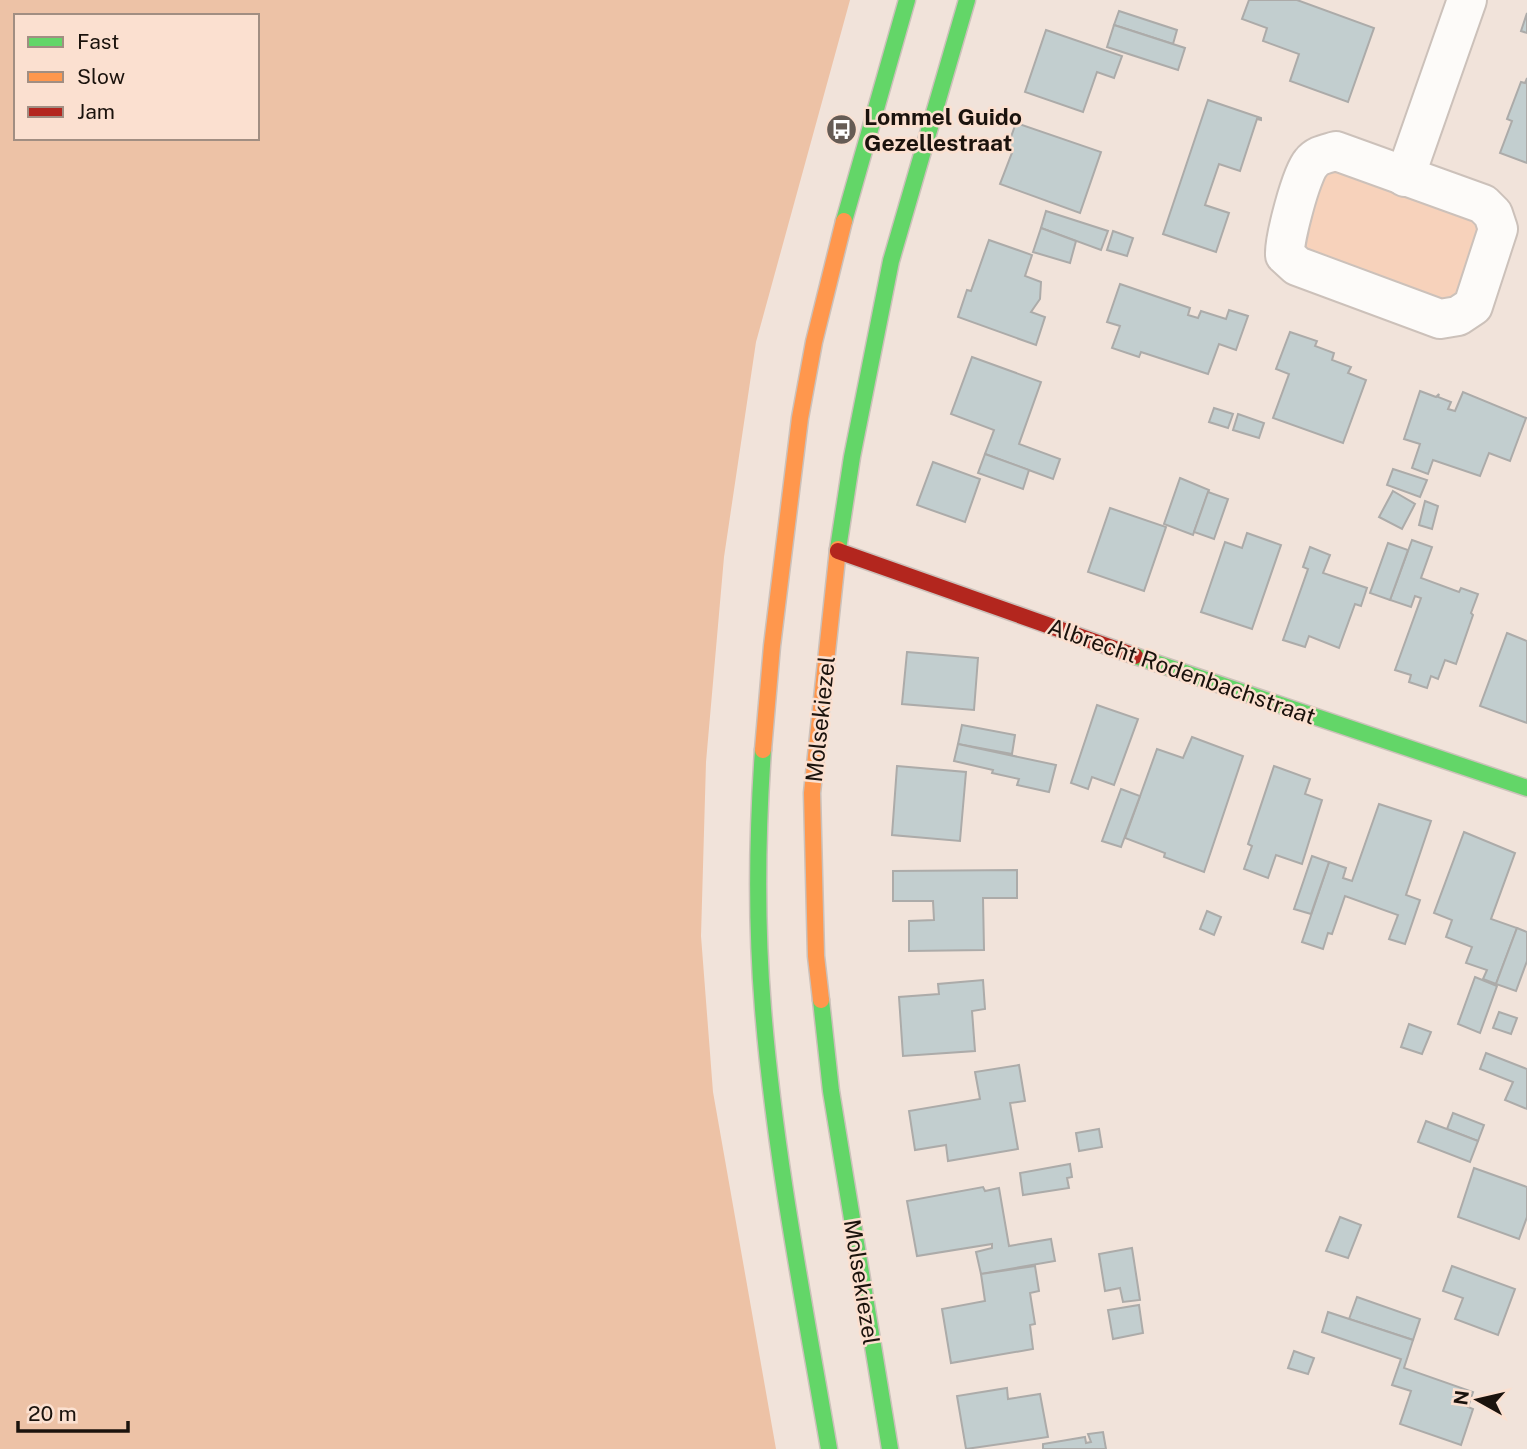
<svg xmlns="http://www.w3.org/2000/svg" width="1527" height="1449" font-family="'Public Sans',sans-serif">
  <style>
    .green { fill: #f7d2bb }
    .forest { fill: #edc2a6; fill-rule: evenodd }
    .building { fill: #c2cecf; stroke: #acaba9; stroke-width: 2 }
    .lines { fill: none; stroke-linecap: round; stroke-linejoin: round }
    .street-casing { stroke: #ccc1ba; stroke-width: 42 }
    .fast-casing { stroke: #ccc1ba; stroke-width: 19 }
    .slow-casing { stroke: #ccc1ba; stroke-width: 19 }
    .jam-casing { stroke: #ccc1ba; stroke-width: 19 }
    .street { stroke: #fdfbf9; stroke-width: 38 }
    .fast { stroke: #63d668; stroke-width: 16 }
    .slow { stroke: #ff974d; stroke-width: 16 }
    .jam { stroke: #b3261e; stroke-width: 16 }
    .labels { text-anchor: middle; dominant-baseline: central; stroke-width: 5; stroke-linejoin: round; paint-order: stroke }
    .poi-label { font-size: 23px; font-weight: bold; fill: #1b130d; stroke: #fbe0d0; text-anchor: start }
    .street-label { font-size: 23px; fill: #1b130d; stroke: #fbe0d0 }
  </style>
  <rect width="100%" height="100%" fill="#f1e3da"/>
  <polygon class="green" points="1343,170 1470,214 1481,230 1457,297 1445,301 1312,258 1303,245 1324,178 1333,171"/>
  <path class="forest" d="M0,0H850L756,342L724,557L706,762L701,936L713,1092L776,1449H0ZM16,16H257V138H16Z"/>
  <g class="building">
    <polygon points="1249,0 1297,0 1374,28 1348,102 1290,81 1299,54 1263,41 1267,28 1242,19"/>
    <polygon points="1119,11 1177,30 1173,44 1114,25"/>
    <polygon points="1527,13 1527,33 1521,31"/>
    <polygon points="1114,25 1185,48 1178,70 1107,47"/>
    <polygon points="1046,30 1122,56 1114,78 1097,72 1083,112 1025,92"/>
    <polygon points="1527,78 1527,163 1500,153 1512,121 1507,119 1521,82 1525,83"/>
    <polygon points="1208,100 1261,118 1261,120 1257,119 1240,171 1219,164 1205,205 1229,213 1216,252 1163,234"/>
    <polygon points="1016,123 1101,152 1080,213 1000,184 1013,150 1007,148"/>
    <polygon points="1046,211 1108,231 1101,250 1041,228"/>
    <polygon points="1041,228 1076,241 1070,263 1033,252"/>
    <polygon points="1113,231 1133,238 1127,256 1107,250"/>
    <polygon points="989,240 1032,255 1025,276 1041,282 1040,299 1031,312 1045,317 1036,345 958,317 967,290 971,291"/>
    <polygon points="1120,284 1190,308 1188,315 1198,318 1201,311 1226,319 1229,310 1248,316 1236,350 1219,344 1208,374 1141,352 1139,357 1112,348 1120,326 1107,322"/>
    <polygon points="1290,332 1317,341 1315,346 1334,353 1332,360 1351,367 1348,373 1366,380 1343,443 1273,418 1289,374 1276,369"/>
    <polygon points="972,357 1041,382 1019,444 1060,459 1053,479 985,454 994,430 951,414"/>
    <polygon points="1420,391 1436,397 1439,394 1438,397 1451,402 1448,409 1455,411 1463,392 1526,418 1510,461 1489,453 1480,476 1433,460 1428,474 1412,468 1420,444 1404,439"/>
    <polygon points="1214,408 1233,414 1228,428 1209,422"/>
    <polygon points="1238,414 1264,423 1259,438 1233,430"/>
    <polygon points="985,454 1029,470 1023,489 978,473"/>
    <polygon points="933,462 980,479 965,522 917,505"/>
    <polygon points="1393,469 1427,480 1420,497 1387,485"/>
    <polygon points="1180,478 1209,490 1193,535 1164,524"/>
    <polygon points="1393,491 1415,504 1402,529 1379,517"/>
    <polygon points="1208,492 1228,499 1214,539 1194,532"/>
    <polygon points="1425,501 1438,506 1432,529 1419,525"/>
    <polygon points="1110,508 1166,527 1144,591 1088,572"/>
    <polygon points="1247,533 1281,545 1252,629 1201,612 1225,542 1242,548"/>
    <polygon points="1412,540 1432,547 1421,578 1459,592 1461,588 1478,594 1471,613 1473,615 1456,664 1445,660 1438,679 1431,676 1427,688 1409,682 1411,675 1395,670 1421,598 1415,596 1411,607 1390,600"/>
    <polygon points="1388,543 1408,550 1390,600 1370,593"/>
    <polygon points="1310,547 1330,555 1323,573 1367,588 1361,606 1355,604 1339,648 1309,636 1305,647 1283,640 1308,569 1303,567"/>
    <polygon points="1507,633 1527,641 1527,723 1480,706"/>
    <polygon points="907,652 978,658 974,710 902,704"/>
    <polygon points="1097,705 1138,719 1114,785 1092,777 1088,789 1071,783"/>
    <polygon points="962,725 1015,735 1012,754 958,744"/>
    <polygon points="1192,737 1243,756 1204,872 1164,857 1165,853 1125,838 1157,749 1183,758"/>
    <polygon points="958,744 1056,765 1049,792 1017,785 1019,779 992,773 993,770 954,761"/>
    <polygon points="897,766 966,772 960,841 892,835"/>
    <polygon points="1274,766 1310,779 1305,794 1322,800 1302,864 1276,855 1268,878 1244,869 1252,846 1248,844"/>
    <polygon points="1121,789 1140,796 1121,847 1102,841"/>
    <polygon points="1379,804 1431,821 1406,895 1420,900 1405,944 1389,939 1398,915 1345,896 1332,934 1328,933 1323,949 1302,942 1329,862 1346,868 1343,878 1352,881"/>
    <polygon points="1464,832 1515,853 1491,919 1517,928 1496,984 1483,979 1487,970 1466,963 1472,947 1446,937 1452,920 1434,913"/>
    <polygon points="1312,856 1329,862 1311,914 1294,909"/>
    <polygon points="1017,870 1017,898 983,898 984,950 909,951 909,921 934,920 933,901 893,901 893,871"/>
    <polygon points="1207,911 1221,917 1214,935 1200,929"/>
    <polygon points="1517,928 1527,932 1527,961 1516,991 1496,984"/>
    <polygon points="1475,977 1497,986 1480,1033 1458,1024"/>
    <polygon points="983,980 985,1009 972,1011 975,1051 903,1056 899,997 939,994 938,984"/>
    <polygon points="1499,1012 1517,1018 1511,1034 1493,1028"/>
    <polygon points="1409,1024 1431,1032 1422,1054 1401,1047"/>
    <polygon points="1486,1053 1527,1069 1527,1109 1505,1100 1513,1082 1480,1069"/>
    <polygon points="1019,1065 1025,1101 1010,1103 1018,1149 948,1161 946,1145 915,1150 909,1111 980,1099 975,1072"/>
    <polygon points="1453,1113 1484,1125 1478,1141 1447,1129"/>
    <polygon points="1426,1121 1478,1141 1470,1162 1418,1142"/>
    <polygon points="1099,1129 1102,1147 1079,1151 1076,1133"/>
    <polygon points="1070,1164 1072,1177 1067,1178 1069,1188 1023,1195 1020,1173"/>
    <polygon points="1474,1168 1527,1187 1527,1217 1519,1239 1458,1217"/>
    <polygon points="983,1187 985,1191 999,1188 1009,1246 1051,1239 1055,1261 981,1274 976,1252 992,1248 992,1244 917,1256 907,1201"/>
    <polygon points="1340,1217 1361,1225 1348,1258 1326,1251"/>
    <polygon points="1132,1248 1140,1300 1123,1302 1120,1288 1105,1291 1099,1254"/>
    <polygon points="1035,1266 1039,1291 1030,1293 1035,1324 1030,1325 1033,1349 951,1363 942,1309 985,1301 981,1274"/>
    <polygon points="1452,1266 1515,1289 1498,1335 1455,1319 1463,1298 1443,1291"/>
    <polygon points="1357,1297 1420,1319 1413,1340 1349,1319"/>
    <polygon points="1139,1305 1143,1333 1113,1339 1108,1310"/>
    <polygon points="1328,1312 1413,1340 1404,1368 1473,1392 1468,1407 1473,1409 1461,1445 1400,1424 1411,1391 1392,1385 1401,1359 1322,1332"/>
    <polygon points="1294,1351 1314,1358 1308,1374 1288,1368"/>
    <polygon points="1007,1388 1008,1399 1040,1394 1048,1437 966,1449 957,1396"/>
    <polygon points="1103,1432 1106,1449 1043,1449 1043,1444 1085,1437 1086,1443 1091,1442 1088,1434"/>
  </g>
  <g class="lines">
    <defs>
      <g id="street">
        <path d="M1336,151L1483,204L1493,214L1498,229L1473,306L1458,316L1440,319L1297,266L1285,255C1284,240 1301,174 1311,163C1317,155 1326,154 1336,151Z"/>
        <polyline points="1405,177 1467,0"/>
      </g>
      <g id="fast">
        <polyline points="844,221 907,0"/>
        <polyline points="838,549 852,457 891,261 967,0"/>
        <polyline points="1135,656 1527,788"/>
        <path d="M763,750C757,836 756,923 763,1009C775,1157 804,1303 829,1449"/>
        <polyline points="821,1000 831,1091 890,1449"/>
      </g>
      <g id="slow">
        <polyline points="763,750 772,646 800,418 814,342 844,221"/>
        <polyline points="821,1000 816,956 812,793 838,549"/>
      </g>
      <polyline id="jam" points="838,551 1135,656"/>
    </defs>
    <use href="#street" class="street-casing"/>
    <use href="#fast" class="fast-casing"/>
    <use href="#slow" class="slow-casing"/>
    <use href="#jam" class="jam-casing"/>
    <use href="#street" class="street"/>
    <use href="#fast" class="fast"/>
    <use href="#slow" class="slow"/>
    <use href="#jam" class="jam"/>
  </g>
  <defs>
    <symbol id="bus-disc" viewBox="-11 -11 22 22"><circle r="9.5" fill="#665c55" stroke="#fbe0d0"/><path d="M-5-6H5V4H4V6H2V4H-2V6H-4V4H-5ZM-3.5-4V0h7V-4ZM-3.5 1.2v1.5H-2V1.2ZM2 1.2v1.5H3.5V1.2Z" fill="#fff"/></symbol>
  </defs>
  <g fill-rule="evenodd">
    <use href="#bus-disc" x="824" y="112" width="35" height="35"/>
  </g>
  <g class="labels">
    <g class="poi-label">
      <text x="864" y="116">Lommel Guido<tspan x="864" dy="26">Gezellestraat</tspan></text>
    </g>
    <g class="street-label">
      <text transform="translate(1182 671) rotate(19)">Albrecht Rodenbachstraat</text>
      <text transform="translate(820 719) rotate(-84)">Molsekiezel</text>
      <text transform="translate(862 1282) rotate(81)">Molsekiezel</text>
    </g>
  </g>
  <rect x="14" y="14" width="245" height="126" fill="#fbe0d0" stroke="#a18e82" stroke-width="2"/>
  <rect x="28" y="37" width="35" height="10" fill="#63d668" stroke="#a18e82" stroke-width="2"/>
  <text x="77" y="49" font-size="21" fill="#1b130d">Fast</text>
  <rect x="28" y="72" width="35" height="10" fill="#ff974d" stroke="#a18e82" stroke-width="2"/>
  <text x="77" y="84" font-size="21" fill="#1b130d">Slow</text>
  <rect x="28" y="107" width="35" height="10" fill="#b3261e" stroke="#a18e82" stroke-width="2"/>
  <text x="77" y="119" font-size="21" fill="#1b130d">Jam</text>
  <g transform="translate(1478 1400) rotate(278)" stroke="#fbe0d0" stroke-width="5" paint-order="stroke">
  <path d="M0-5L12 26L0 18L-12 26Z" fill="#1b130d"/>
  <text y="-10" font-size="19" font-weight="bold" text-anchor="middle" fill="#1b130d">N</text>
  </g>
  <path d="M18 1421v10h110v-10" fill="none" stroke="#1b130d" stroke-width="3.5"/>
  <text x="28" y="1421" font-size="21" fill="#1b130d" stroke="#fbe0d0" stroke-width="5" paint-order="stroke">20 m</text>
</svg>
